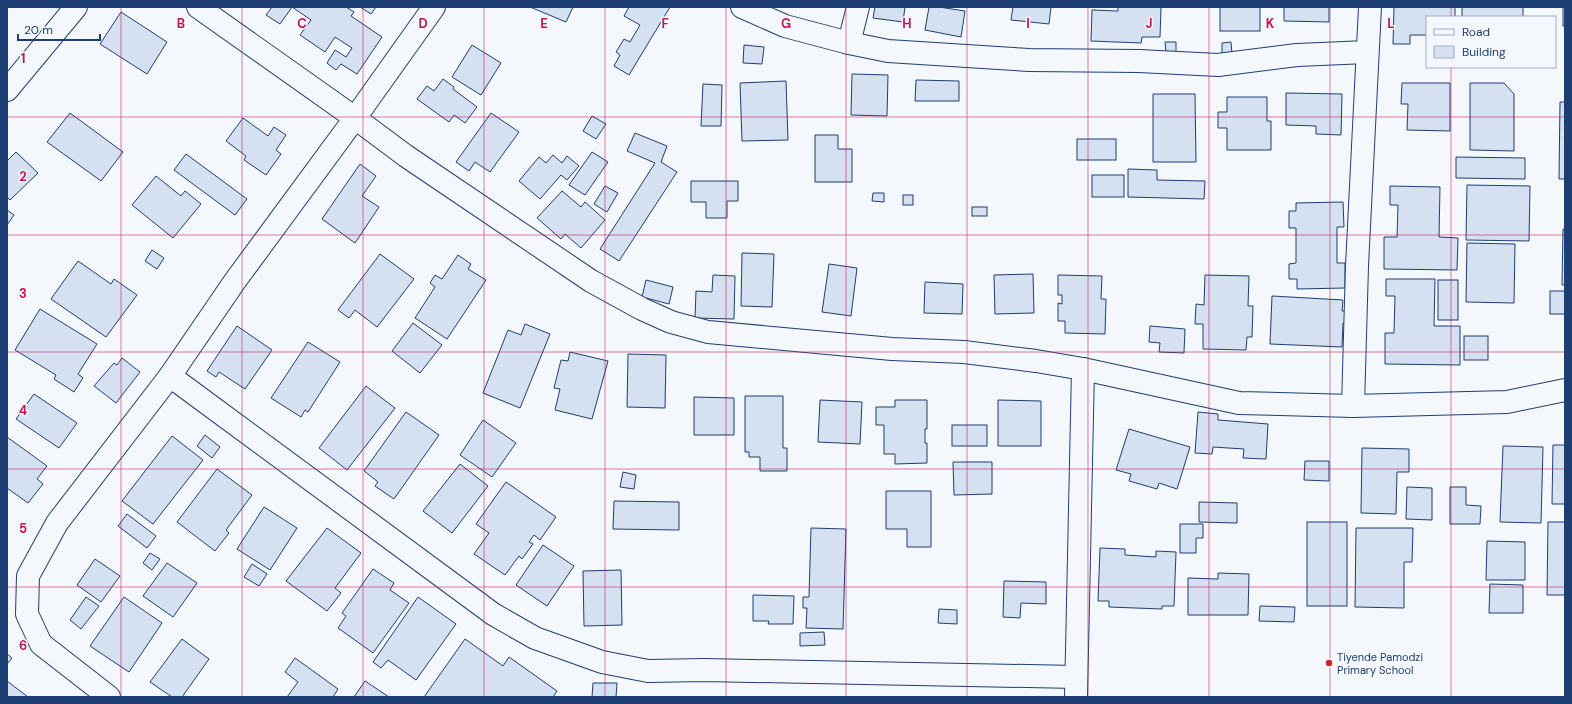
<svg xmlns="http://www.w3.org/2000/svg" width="1572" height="704" font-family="'DM Sans',sans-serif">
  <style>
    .building { fill: #d5e0f0; stroke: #1d3f73 }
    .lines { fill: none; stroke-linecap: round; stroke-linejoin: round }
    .minor-casing { stroke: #1d3f73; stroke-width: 24 }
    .minor { stroke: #f4f7fb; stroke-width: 22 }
    .grid { fill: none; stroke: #c2185b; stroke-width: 1; stroke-opacity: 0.55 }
    .poi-dot { fill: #c62828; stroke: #f4f7fb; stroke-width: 1.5 }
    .labels { text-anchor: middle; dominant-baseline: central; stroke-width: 3; stroke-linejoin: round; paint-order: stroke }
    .poi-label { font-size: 11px; fill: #1d3f73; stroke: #f4f7fb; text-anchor: start }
    .grid-label { font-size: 13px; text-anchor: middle; font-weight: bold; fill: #c2185b; stroke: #f4f7fb; stroke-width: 3; stroke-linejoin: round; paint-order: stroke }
  </style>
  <rect width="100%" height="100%" fill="#f4f7fb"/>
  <g class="building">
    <polygon points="272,7 292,7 280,24 266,15"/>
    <polygon points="292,7 346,7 354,12 351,16 382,37 357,74 341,64 336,70 327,63 335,50 346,57 352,48 335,37 325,52 300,35 311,20"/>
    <polygon points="360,7 376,7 371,14"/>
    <polygon points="530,7 573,7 566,22"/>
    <polygon points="629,7 670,7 629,75 614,66 620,55 616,52 624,39 630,42 640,25 624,16"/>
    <polygon points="875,7 905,7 903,22 873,18"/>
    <polygon points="929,7 939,7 965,11 961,37 925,30"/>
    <polygon points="1013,7 1051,7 1049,24 1011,20"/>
    <polygon points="1118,7 1161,7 1160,37 1142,37 1141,43 1091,41 1092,10 1118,11"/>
    <rect x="1220" y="7" width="40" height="24"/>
    <polygon points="1284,7 1329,7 1329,22 1284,21"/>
    <polygon points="1394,7 1455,7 1455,17 1427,17 1427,35 1410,35 1410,44 1393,44"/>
    <rect x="1462" y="7" width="61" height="10"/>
    <rect x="1563" y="7" width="2" height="19"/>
    <polygon points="121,12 167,42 147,74 100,44"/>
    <polygon points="1165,42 1176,42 1176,52 1166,52"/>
    <polygon points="1231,42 1232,54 1222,55 1222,43"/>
    <polygon points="472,45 501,63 481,95 452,77"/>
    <polygon points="744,45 764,47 762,64 743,63"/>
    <polygon points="852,74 888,75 887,116 851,115"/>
    <polygon points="443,79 454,87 453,89 477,107 465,123 454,115 449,122 417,99 427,86 434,91"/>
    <polygon points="916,80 959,81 959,101 915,101"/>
    <polygon points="786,81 788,140 742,141 740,83"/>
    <polygon points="1402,83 1450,83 1450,131 1407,130 1408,104 1401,104"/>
    <polygon points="1470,83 1504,83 1514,94 1514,151 1470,150"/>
    <polygon points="703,84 722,85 721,126 701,126"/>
    <polygon points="1286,93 1342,94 1341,135 1316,134 1316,126 1286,125"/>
    <polygon points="1153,94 1195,94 1196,162 1153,162"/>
    <polygon points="1227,97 1267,97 1267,121 1271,121 1271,150 1227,150 1227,128 1218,128 1218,112 1227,112"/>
    <polygon points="1560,102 1565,102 1565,179 1559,179"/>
    <polygon points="70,113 123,152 101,181 47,142"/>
    <polygon points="491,113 519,132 490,172 475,162 469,171 456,162"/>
    <polygon points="592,116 606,124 596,139 583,131"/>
    <polygon points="243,118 268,136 274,127 286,135 276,150 281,154 266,175 244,160 246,156 226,141"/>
    <polygon points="635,133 667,146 661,162 677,172 619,261 600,249 655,163 627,151"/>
    <polygon points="815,135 838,135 838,149 852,149 852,182 815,182"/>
    <rect x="1077" y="139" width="39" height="21"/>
    <polygon points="16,152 38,173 10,200 7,197 7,161"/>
    <polygon points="592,152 608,162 585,195 569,185"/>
    <polygon points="186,154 247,199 235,215 174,170"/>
    <polygon points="553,155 562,163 567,156 579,166 567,180 561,175 540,199 519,181 539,157 546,163"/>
    <polygon points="1456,157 1525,158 1525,179 1456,178"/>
    <polygon points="360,164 376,176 362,196 379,207 355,243 322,219"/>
    <polygon points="1128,169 1157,170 1157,180 1205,181 1204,199 1128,197"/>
    <rect x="1092" y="175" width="32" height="22"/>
    <polygon points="156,176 181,196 185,191 201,204 173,238 132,205"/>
    <polygon points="691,181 738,181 738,201 727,201 727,218 706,218 706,202 691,202"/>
    <polygon points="1467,185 1530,186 1529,241 1466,240"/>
    <polygon points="605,186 618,193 607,212 594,204"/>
    <polygon points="1390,186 1440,187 1439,237 1458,238 1457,270 1384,269 1384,237 1397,237 1398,205 1390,205"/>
    <polygon points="562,191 581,207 585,202 605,220 581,248 565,234 561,239 537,218"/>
    <polygon points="873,193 884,193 884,202 872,201"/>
    <rect x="903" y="195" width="10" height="10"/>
    <polygon points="1343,202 1344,227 1337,227 1337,263 1345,263 1345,288 1297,289 1297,279 1289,279 1289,264 1296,263 1296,228 1289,228 1289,211 1296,211 1296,203"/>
    <rect x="972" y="207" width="15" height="9"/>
    <polygon points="7,210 14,215 7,225"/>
    <polygon points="1563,229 1565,229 1565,285 1562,285"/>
    <polygon points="1467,243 1515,244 1514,303 1466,302"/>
    <polygon points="152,250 164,258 157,269 145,261"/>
    <polygon points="742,253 774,254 772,307 741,306"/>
    <polygon points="380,254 414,279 377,327 355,310 349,318 338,310"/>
    <polygon points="458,255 471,264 468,269 486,280 447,339 415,318 435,287 430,283 435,275 442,279"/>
    <polygon points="78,261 111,284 114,279 137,295 106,337 51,299"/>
    <polygon points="829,264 857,268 851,316 822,312"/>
    <polygon points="1033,274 1034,313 995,314 994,275"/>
    <polygon points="713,275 735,276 734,319 695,318 696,291 712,292"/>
    <polygon points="1058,275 1102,276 1101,299 1106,299 1105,334 1065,333 1065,321 1058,321 1058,303 1062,304 1062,295 1058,295"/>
    <polygon points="1205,275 1249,276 1248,306 1253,306 1252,337 1247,337 1246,350 1203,349 1203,324 1195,324 1196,304 1204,305"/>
    <polygon points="1386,279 1435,279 1434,326 1460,326 1460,365 1385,364 1385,333 1394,333 1395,296 1386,296"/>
    <polygon points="646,280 673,287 669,304 642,297"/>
    <rect x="1438" y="280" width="20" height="40"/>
    <polygon points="925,282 963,284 962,314 924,313"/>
    <rect x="1550" y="291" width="15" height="23"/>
    <polygon points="1272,296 1343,300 1342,311 1348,311 1348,323 1343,323 1342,347 1270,344"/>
    <polygon points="40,309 97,344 78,374 83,378 74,392 54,379 56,375 15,350"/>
    <polygon points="413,323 442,345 420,373 392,351"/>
    <polygon points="525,324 550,334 520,408 483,393 508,330 521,335"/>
    <polygon points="237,326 272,350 245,389 219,372 216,377 207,371"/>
    <polygon points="1150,326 1185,329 1184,353 1159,352 1160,343 1149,342"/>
    <rect x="1464" y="336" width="24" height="24"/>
    <polygon points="308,342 340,362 308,412 305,410 301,417 271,398"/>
    <polygon points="570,352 608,361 592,419 555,410 560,389 554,388 561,360 568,361"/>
    <polygon points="628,354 666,355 665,408 627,407"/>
    <polygon points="122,358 140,372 116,403 94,386 114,363 117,365"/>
    <polygon points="366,386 395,408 347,470 319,448"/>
    <polygon points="34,394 77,423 59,448 16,419"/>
    <polygon points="745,396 783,396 783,448 787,448 787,471 760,471 760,457 749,457 749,452 745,452"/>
    <polygon points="694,397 734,398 734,435 694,435"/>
    <polygon points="820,400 862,402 860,444 818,442"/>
    <polygon points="895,400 927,400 927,429 925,429 925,443 927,443 927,463 895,464 895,454 884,454 884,425 876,425 876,407 895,407"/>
    <polygon points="998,400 1041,401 1041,446 998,446"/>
    <polygon points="406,412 439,435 394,499 375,486 378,482 364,471"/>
    <polygon points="1198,412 1218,414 1218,420 1268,424 1266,459 1243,458 1244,449 1213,447 1212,454 1195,453"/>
    <polygon points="483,420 516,443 492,477 460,455"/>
    <rect x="952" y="425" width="35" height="21"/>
    <polygon points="1129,429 1190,447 1177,489 1159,483 1157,489 1129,481 1131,474 1116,470"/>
    <polygon points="205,435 220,447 212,458 197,446"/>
    <polygon points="172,436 203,460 153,524 122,501"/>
    <polygon points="7,437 47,466 37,479 43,484 28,503 7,488"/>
    <polygon points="1553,445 1565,445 1565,504 1552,504"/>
    <polygon points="1503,446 1543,447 1541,523 1500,522"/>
    <polygon points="1362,448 1409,449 1409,472 1397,472 1396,514 1361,513"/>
    <polygon points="1305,461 1329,461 1329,481 1304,480"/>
    <polygon points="953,462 992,462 992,494 954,495"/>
    <polygon points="460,464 488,486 452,533 423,511"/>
    <polygon points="217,469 252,495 226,530 229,533 215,551 177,522"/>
    <polygon points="623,472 636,475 634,489 620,487"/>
    <polygon points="506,482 556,517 540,540 534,535 529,542 533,544 522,559 519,556 505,575 474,554 489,533 476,524"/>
    <polygon points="1407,487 1432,488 1432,520 1406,519"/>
    <polygon points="1450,487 1466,487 1466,505 1481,506 1480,524 1450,524"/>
    <polygon points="886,491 931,491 931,547 907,547 907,529 886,529"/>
    <polygon points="614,501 679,502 679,530 613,529"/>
    <polygon points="1199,502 1237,503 1237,523 1199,522"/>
    <polygon points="264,507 297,528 270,570 237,549"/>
    <polygon points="127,514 156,536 147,548 118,526"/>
    <rect x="1307" y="522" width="40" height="84"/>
    <polygon points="1548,522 1565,522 1565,595 1547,595"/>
    <polygon points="1180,524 1203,524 1203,538 1196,538 1196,553 1180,553"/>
    <polygon points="327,528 361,553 335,588 341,593 327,611 286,581"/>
    <polygon points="811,528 846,529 843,629 806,628 807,608 803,608 803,597 809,597"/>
    <polygon points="1356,528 1413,528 1412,562 1404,562 1404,608 1355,607"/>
    <polygon points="1487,541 1525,542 1525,580 1486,580"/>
    <polygon points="543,545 574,566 547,606 516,585"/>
    <polygon points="1100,548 1125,549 1125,555 1156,557 1156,551 1176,552 1174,606 1162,606 1162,609 1109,607 1109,601 1098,601"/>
    <polygon points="150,553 160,559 152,570 143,563"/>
    <polygon points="95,559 120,576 101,602 77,585"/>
    <polygon points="167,563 197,583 173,617 143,596"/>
    <polygon points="252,564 267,574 259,586 244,577"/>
    <polygon points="373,569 394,583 390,590 409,603 373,653 338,628 346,616 342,613"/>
    <polygon points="621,570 622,625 584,626 583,571"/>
    <polygon points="1218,573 1249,574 1248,615 1188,615 1188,578 1218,579"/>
    <polygon points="1004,581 1046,582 1046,604 1021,603 1020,618 1003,617"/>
    <polygon points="1490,584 1523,585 1523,613 1489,613"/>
    <polygon points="753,595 794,596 793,624 768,624 769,621 753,621"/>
    <polygon points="86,597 99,606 81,629 70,620"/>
    <polygon points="124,597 162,623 129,672 90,646"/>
    <polygon points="418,597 456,624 416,680 388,660 381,668 373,662"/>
    <polygon points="1260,606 1295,607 1294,622 1259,621"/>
    <polygon points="939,609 957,610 957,624 938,623"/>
    <polygon points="824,632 825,645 800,646 800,633"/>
    <polygon points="182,639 209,659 182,697 172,697 150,682"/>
    <polygon points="465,639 503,666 509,657 557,691 553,697 424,697"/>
    <polygon points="7,654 12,658 7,664"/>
    <polygon points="295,658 338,689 333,697 287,697 298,682 285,672"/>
    <polygon points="7,681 28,697 7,697"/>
    <polygon points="365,681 389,697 354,697"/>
    <polygon points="593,683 617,683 616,697 592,697"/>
  </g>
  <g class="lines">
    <defs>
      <g id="minor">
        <polyline points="198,7 355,118 406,156 591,281 642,309 671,322 708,332 892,349 964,352 1036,361 1083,369 1239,403 1353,406 1507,402 1565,390"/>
        <polyline points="742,7 785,26 849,43 888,51 1029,60 1139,61 1218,65 1297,55 1367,52"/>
        <polyline points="849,43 858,7"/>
        <polyline points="7,90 76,7"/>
        <polyline points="170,376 493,614 535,638 602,662 648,671 704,670 1076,677"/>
        <polyline points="1353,406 1357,266 1370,7"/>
        <polyline points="109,697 41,644 27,614 28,576 57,523 170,376 235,281 355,118 434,7"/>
        <polyline points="1076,697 1083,369"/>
      </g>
    </defs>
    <use href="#minor" class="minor-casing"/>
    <use href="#minor" class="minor"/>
  </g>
  <path class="grid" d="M121,7V697M242,7V697M363,7V697M484,7V697M605,7V697M726,7V697M846,7V697M967,7V697M1088,7V697M1209,7V697M1330,7V697M1451,7V17M1451,67V697M7,117H1565M7,235H1565M7,352H1565M7,469H1565M7,587H1565"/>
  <circle class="poi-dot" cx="1329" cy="663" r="4"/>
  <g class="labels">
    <g class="poi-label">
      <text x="1337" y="657">Tiyende Pamodzi<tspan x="1337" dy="13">Primary School</tspan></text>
    </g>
  </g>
  <g class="grid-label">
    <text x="181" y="28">B</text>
    <text x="302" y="28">C</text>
    <text x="423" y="28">D</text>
    <text x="544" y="28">E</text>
    <text x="665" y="28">F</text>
    <text x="786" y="28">G</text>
    <text x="907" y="28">H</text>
    <text x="1028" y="28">I</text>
    <text x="1149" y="28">J</text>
    <text x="1270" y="28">K</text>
    <text x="1391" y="28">L</text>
    <text x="23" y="63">1</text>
    <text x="23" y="181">2</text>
    <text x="23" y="298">3</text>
    <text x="23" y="415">4</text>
    <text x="23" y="533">5</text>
    <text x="23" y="650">6</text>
  </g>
  <rect width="1572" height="704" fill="none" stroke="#1d3f73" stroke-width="16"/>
  <rect x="1426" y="16" width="130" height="52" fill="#f4f7fb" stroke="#9eadc5"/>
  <rect x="1434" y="29" width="20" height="6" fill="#f4f7fb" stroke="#9eadc5"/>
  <text x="1462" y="36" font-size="12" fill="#1d3f73">Road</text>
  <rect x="1434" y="46" width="20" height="12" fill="#d5e0f0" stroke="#9eadc5"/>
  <text x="1462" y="56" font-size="12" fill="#1d3f73">Building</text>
  <path d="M18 34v6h82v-6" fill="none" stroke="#1d3f73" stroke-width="2"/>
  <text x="24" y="34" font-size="12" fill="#1d3f73" stroke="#f4f7fb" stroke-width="3" paint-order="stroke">20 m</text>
</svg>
